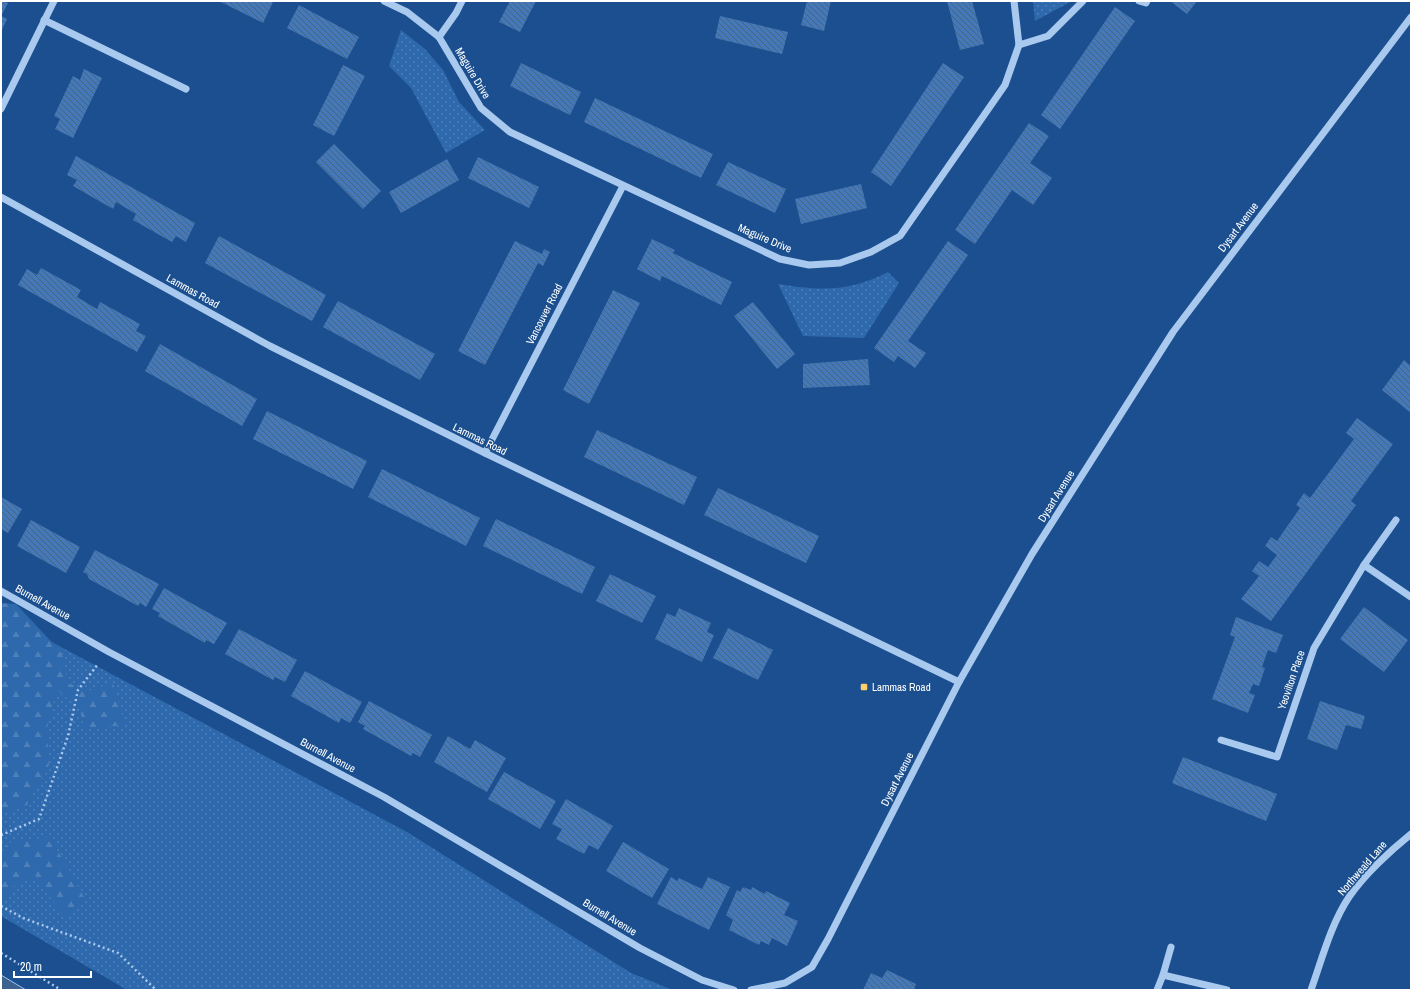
<svg xmlns="http://www.w3.org/2000/svg" width="1412" height="991" font-family="'Archivo Narrow',sans-serif">
  <style>
    .grass { fill: url(#grass-dots) }
    .forest { fill: url(#forest-firs) }
    .water { fill: #3c6290; stroke: #9cc4f0 }
    .building { fill: url(#building-back-hatch) }
    .lines { fill: none; stroke-linecap: round; stroke-linejoin: round }
    .path { stroke: #a9c9ee; stroke-width: 2.5; stroke-dasharray: 2 3; stroke-linecap: butt }
    .minor { stroke: #a9c9ee; stroke-width: 7 }
    .poi-dot { fill: #ffd166; stroke: #1b4f8f; stroke-width: 1.5 }
    .labels { text-anchor: middle; dominant-baseline: central; stroke-width: 3; stroke-linejoin: round; paint-order: stroke }
    .street-label { font-size: 11px; fill: #fff; stroke: #1b4f8f }
    .poi-label { font-size: 11px; fill: #fff; stroke: #1b4f8f; text-anchor: start }
  </style>
  <defs>
    <pattern id="grass-dots" width="8" height="8" patternUnits="userSpaceOnUse"><rect width="8" height="8" fill="#2e69ad"/><path d="M2 2h.1M6 6h.1" fill="none" stroke="#4d80b9" stroke-width="1.8" stroke-linecap="round"/></pattern>
    <pattern id="forest-firs" width="22" height="20" patternUnits="userSpaceOnUse"><rect width="22" height="20" fill="#2e69ad"/><path d="M5 1l3.5 6h-7zM16 11l3.5 6h-7z" fill="#4d80b9"/></pattern>
    <pattern id="building-back-hatch" width="6" height="6" patternUnits="userSpaceOnUse"><rect width="6" height="6" fill="#4478b7"/><path d="M-1 5l2 2M0 0l6 6M5-1l2 2" fill="none" stroke="#486282"/></pattern>
  </defs>
  <rect width="100%" height="100%" fill="#1b4f8f"/>
  <g class="grass">
    <polygon points="1033,1 1072,1 1035,21"/>
    <polygon points="401,30 425,49 443,70 459,102 485,130 446,153 411,88 389,66"/>
    <path d="M888,272L899,283L864,338L803,336L778,284C821,291 849,292 888,272Z"/>
    <polygon points="1,617 33,632 407,832 631,973 673,990 127,990 1,916"/>
  </g>
  <g class="forest">
    <polygon points="1,603 16,604 62,653 68,683 87,691 113,683 125,725 84,729 80,709 57,690 47,728 49,765 27,805 1,815"/>
    <polygon points="50,837 85,899 65,919 36,876 14,886 4,900 1,898 1,855 10,842"/>
  </g>
  <polygon class="water" points="1,975 26,990 1,990"/>
  <g class="building">
    <polygon points="1,1 8,3 1,16"/>
    <polygon points="219,1 271,1 273,2 263,23"/>
    <polygon points="510,1 536,1 520,32 499,22"/>
    <polygon points="807,1 831,1 824,31 801,25"/>
    <polygon points="947,1 972,1 984,44 960,50"/>
    <polygon points="1170,1 1197,1 1187,14"/>
    <polygon points="299,5 359,37 347,59 287,28"/>
    <polygon points="1115,7 1135,21 1060,129 1041,115"/>
    <polygon points="1,16 7,19 1,32"/>
    <polygon points="720,16 788,32 782,54 715,38"/>
    <polygon points="521,63 581,92 570,115 510,86"/>
    <polygon points="943,63 964,77 891,186 871,172"/>
    <polygon points="343,65 365,76 334,136 313,125"/>
    <polygon points="84,69 102,78 73,138 55,129 60,119 54,116 73,76 80,80"/>
    <polygon points="595,98 713,154 701,178 584,122"/>
    <polygon points="1029,123 1049,136 1030,163 1052,178 1033,205 1012,190 975,244 955,230"/>
    <polygon points="334,144 381,191 363,209 316,162"/>
    <polygon points="76,156 195,223 186,242 176,236 172,242 133,220 136,214 116,202 113,209 73,186 77,180 67,175"/>
    <polygon points="478,157 539,187 529,208 468,178"/>
    <polygon points="447,159 459,180 401,213 389,192"/>
    <polygon points="728,162 786,189 775,213 716,185"/>
    <polygon points="861,184 867,208 801,224 795,199"/>
    <polygon points="219,236 326,295 312,321 205,263"/>
    <polygon points="652,239 675,250 673,253 732,282 721,305 662,276 660,281 637,269"/>
    <polygon points="515,241 542,254 544,249 550,252 543,266 538,263 485,365 458,351"/>
    <polygon points="948,241 968,255 908,341 926,353 915,368 898,356 894,362 874,348"/>
    <polygon points="41,268 81,290 77,297 97,309 100,302 140,324 136,331 146,336 137,352 18,285 27,269 37,275"/>
    <polygon points="613,290 640,303 589,404 563,390"/>
    <polygon points="338,301 435,354 420,380 323,327"/>
    <polygon points="753,302 795,354 777,369 734,316"/>
    <polygon points="160,344 257,399 242,426 145,371"/>
    <polygon points="868,359 870,385 803,388 803,364"/>
    <polygon points="1404,360 1411,366 1411,413 1382,390"/>
    <polygon points="267,411 367,461 353,489 253,439"/>
    <polygon points="1357,418 1393,444 1351,501 1356,505 1271,621 1241,599 1259,576 1252,571 1259,561 1268,567 1277,555 1265,546 1271,537 1277,541 1300,508 1296,505 1304,493 1310,498 1354,439 1346,433"/>
    <polygon points="597,430 697,477 684,505 584,457"/>
    <polygon points="382,469 480,518 466,546 368,497"/>
    <polygon points="718,488 819,536 806,563 704,515"/>
    <polygon points="1,497 22,509 8,533 1,529"/>
    <polygon points="496,519 595,567 582,594 483,546"/>
    <polygon points="31,520 80,547 66,573 17,546"/>
    <polygon points="95,550 159,584 146,607 140,603 138,606 89,579 87,574 83,572"/>
    <polygon points="610,574 656,596 642,623 596,601"/>
    <polygon points="164,588 227,623 214,644 206,640 205,643 158,616 160,613 152,609"/>
    <polygon points="1364,607 1408,640 1384,672 1340,639"/>
    <polygon points="679,608 711,623 707,632 714,635 702,662 655,639 667,613 675,617"/>
    <polygon points="1236,617 1283,635 1276,653 1268,650 1262,667 1265,668 1259,686 1253,684 1249,693 1255,695 1248,713 1212,699 1235,637 1230,635"/>
    <polygon points="728,628 773,650 758,680 713,658"/>
    <polygon points="239,629 297,660 285,682 275,677 273,680 225,654"/>
    <polygon points="305,671 362,702 350,723 341,718 339,723 291,696"/>
    <polygon points="369,701 432,735 420,757 413,753 411,756 363,729 365,726 358,722"/>
    <polygon points="1320,701 1365,716 1361,729 1346,725 1337,750 1307,739"/>
    <polygon points="448,736 470,749 475,740 506,758 487,792 434,762"/>
    <polygon points="1183,757 1277,794 1266,821 1172,783"/>
    <polygon points="504,772 556,801 540,829 488,799"/>
    <polygon points="566,799 613,826 598,850 589,845 584,854 556,839 562,829 552,824"/>
    <polygon points="623,842 669,869 652,898 606,871"/>
    <polygon points="671,877 677,881 679,878 702,889 708,877 730,887 709,930 657,904"/>
    <polygon points="743,887 751,890 752,887 765,894 766,891 790,903 784,915 798,921 787,946 772,938 769,945 761,941 759,945 729,930 733,920 726,915 737,890 740,892"/>
    <polygon points="887,970 916,984 914,990 863,990 871,973 882,978"/>
  </g>
  <g class="lines">
    <g class="path">
      <polyline points="1,835 39,819 68,736 78,690 98,664"/>
      <polyline points="1,906 23,918 118,953 156,990"/>
      <polyline points="1,953 61,990"/>
    </g>
    <g class="minor">
      <polyline points="384,1 407,12 439,37"/>
      <polyline points="462,1 456,13 439,37 481,108 510,132 780,259 809,265 840,263 871,252 900,236 1005,85 1019,45 1014,1"/>
      <polyline points="1139,1 1146,3 1147,1"/>
      <polyline points="44,20 186,89"/>
      <polyline points="1019,45 1048,36 1083,1"/>
      <polyline points="1,109 54,1"/>
      <polyline points="1,197 270,346 485,453 959,682"/>
      <polyline points="485,453 623,186"/>
      <polyline points="1364,565 1411,597"/>
      <polyline points="1,591 109,652 384,797 640,948 702,980 734,990"/>
      <polyline points="1221,740 1277,757 1314,648 1364,565 1396,520"/>
      <polyline points="1163,975 1171,947"/>
      <polyline points="751,990 785,983 812,967 828,939 959,682 1032,554 1173,332 1411,17"/>
      <polyline points="1157,990 1163,975 1227,990"/>
      <path d="M1311,990C1322,959 1331,924 1349,897C1364,875 1391,850 1411,834"/>
    </g>
  </g>
  <rect class="poi-dot" x="860" y="683" width="8" height="8" rx="2"/>
  <g class="labels">
    <g class="street-label">
      <text transform="translate(473 73) rotate(59)">Maguire Drive</text>
      <text transform="translate(1238 227) rotate(-53)">Dysart Avenue</text>
      <text transform="translate(765 238) rotate(23)">Maguire Drive</text>
      <text transform="translate(193 291) rotate(29)">Lammas Road</text>
      <text transform="translate(544 314) rotate(-63)">Vancouver Road</text>
      <text transform="translate(480 439) rotate(26)">Lammas Road</text>
      <text transform="translate(1056 496) rotate(-58)">Dysart Avenue</text>
      <text transform="translate(43 602) rotate(29)">Burnell Avenue</text>
      <text transform="translate(1291 680) rotate(-71)">Yeovilton Place</text>
      <text transform="translate(328 755) rotate(28)">Burnell Avenue</text>
      <text transform="translate(897 779) rotate(-63)">Dysart Avenue</text>
      <text transform="translate(1362 868) rotate(-49)">Northweald Lane</text>
      <text transform="translate(610 917) rotate(31)">Burnell Avenue</text>
    </g>
    <g class="poi-label">
      <text x="872" y="687">Lammas Road</text>
    </g>
  </g>
  <rect width="1412" height="991" fill="none" stroke="#ffffff" stroke-width="4"/>
  <path d="M14 971v6h77v-6" fill="none" stroke="#ffffff" stroke-width="2"/>
  <text x="20" y="971" font-size="12" fill="#ffffff" stroke="#1b4f8f" stroke-width="3" paint-order="stroke">20 m</text>
</svg>
